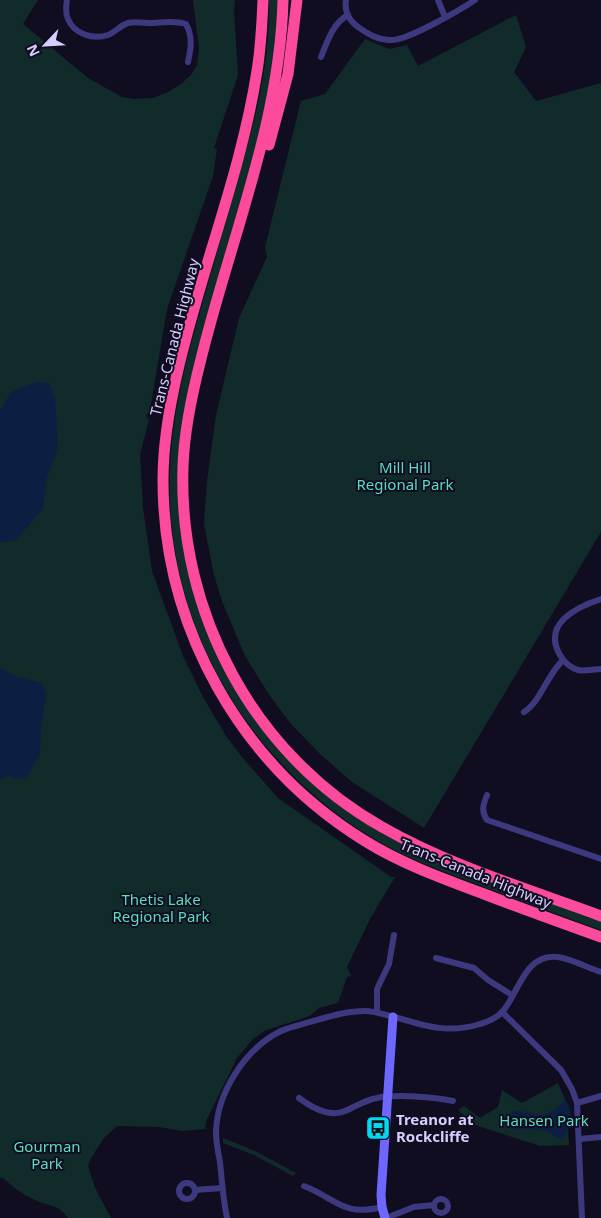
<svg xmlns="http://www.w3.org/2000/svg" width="601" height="1218" font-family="'Noto Sans',sans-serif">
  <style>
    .green { fill: #112b2b }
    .water { fill: #0c1f42 }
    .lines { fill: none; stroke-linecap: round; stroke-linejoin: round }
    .street { stroke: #3d397f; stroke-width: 6 }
    .secondary { stroke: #6e67fd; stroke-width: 9 }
    .highway { stroke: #fc4b9c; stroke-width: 11 }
    .labels { text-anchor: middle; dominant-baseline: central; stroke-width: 4; stroke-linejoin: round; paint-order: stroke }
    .street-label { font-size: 15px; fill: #d5cefe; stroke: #110d21 }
    .park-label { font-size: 15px; fill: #5cddc0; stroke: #110d21 }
    .poi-label { font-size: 15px; font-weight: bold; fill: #d5cefe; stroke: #110d21; text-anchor: start }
  </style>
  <rect width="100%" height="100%" fill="#110d21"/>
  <g class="green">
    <path d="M0,0H38L23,24L88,78L122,97L133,99L153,98L168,92L181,84L191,75L197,65L199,48L193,0H235L234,11L238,75L214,148L217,149L213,176L167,309L150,410L146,416L149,420L140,454L143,508L152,571L183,656L203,697L226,736L242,757L278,798L391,877H395L370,919L347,967L351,976L347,977L338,1003L319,1008L311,1015L304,1018L266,1030L253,1039L237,1058L206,1121L205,1129L182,1131L159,1127L117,1126L104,1138L91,1158L88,1166L95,1188L111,1218H68C58,1203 48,1207 33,1199C22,1194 13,1187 3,1178H0Z"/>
    <path d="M269,0H278L277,35L270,86L178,478C179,511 181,543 189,575C214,684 287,783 387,836C408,847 434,855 457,864C505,883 553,902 601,921V930C555,913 509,897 463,879C432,867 401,855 373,838C254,766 174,638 170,499C168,448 177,397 190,348C204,297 219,246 233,196C252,132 271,67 269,0Z"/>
    <polygon points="516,15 526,47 514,72 536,101 601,83 601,532 424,828 352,782 320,754 291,724 270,696 245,656 222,601 214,575 204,524 207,481 216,415 239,318 267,257 265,247 301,101 325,94 365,39 389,49 407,45 418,66"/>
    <polygon points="558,1083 566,1102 569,1145 540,1146 475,1125 458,1110 464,1106 480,1118 498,1107 502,1090 522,1103"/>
    <polygon points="223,1138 255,1151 296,1173 293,1176 254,1155 223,1143"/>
  </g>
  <g class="water">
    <polygon points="37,382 49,383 55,397 58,447 46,481 43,509 16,540 0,543 0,410 11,392"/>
    <polygon points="0,668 15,676 42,683 46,695 41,730 40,754 27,777 14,779 10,775 4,779 0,779"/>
    <path d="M563,1102H567C574,1116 571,1128 562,1139C556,1138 553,1134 547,1132C534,1127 516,1133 504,1124C512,1099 532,1119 546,1114C552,1112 558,1106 563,1102Z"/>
  </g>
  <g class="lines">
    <g class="street">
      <path d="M67,0C66,6 65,13 68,19C74,34 93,40 108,35C115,32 121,25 128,23C135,21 141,23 148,23C161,23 173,20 186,24C193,37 191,48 188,62"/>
      <path d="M346,0C344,13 350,22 361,29C370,35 380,41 392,40C408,40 460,10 475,0"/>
      <polyline points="438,0 445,17"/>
      <path d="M321,57C327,42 333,23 348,15"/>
      <path d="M601,599C576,607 542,624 560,655C564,662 571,668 578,670C585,672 594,669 601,669"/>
      <path d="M524,712C541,701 547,675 563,660"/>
      <path d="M487,795C483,805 481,811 487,820L601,859"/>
      <polyline points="436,958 474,968 488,980 512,995"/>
      <polyline points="377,1012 377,989 389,964 394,935"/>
      <polyline points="502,1012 561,1070 572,1089 577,1103 582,1218"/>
      <path d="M299,1098C311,1107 329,1118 345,1111C355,1107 365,1100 377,1098C396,1094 434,1097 453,1101"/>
      <polyline points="577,1103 601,1096"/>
      <polyline points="579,1139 601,1137"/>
      <circle cx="187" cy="1191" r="8"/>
      <path d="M304,1186C337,1199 343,1217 382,1207"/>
      <polyline points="195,1190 222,1188"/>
      <circle cx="441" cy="1206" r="7"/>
      <path d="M227,1218C223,1199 222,1181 220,1162C218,1152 216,1142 216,1132C217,1092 246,1048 281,1031C290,1027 300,1025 310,1022C328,1017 346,1011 365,1011C375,1011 385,1015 395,1017C425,1026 448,1034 480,1024C487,1022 497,1018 503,1011C519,992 525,953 558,957C572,959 588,968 601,972"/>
      <polyline points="386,1218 414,1207 434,1205"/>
    </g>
    <polyline class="secondary" points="385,1218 382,1207 381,1195 393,1017"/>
    <g class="highway">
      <path d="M263,0C262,24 261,47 257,71C241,174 200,272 177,374C169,409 163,444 163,480C163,627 240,764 365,841C402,864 444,879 484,894C523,909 562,923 601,937"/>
      <path d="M283,0C280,124 230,240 201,359C192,394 184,430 183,467C178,613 254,755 382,827C450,866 528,889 601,916"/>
      <polyline points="269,145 288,74 297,0"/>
    </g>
  </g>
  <defs>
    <symbol id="bus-square" viewBox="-11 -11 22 22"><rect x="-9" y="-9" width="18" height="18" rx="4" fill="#04d7f5" stroke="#110d21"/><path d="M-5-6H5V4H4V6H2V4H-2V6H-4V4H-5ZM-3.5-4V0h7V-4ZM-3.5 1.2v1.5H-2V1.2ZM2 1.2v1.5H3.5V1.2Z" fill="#111"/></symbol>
  </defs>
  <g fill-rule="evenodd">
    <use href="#bus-square" x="364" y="1114" width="28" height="28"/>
  </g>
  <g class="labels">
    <g class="street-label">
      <text transform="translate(174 337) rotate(-76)">Trans-Canada Highway</text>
      <text transform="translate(476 873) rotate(22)">Trans-Canada Highway</text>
    </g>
    <g class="park-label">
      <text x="405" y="467">Mill Hill<tspan x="405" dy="17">Regional Park</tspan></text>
      <text x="161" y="899">Thetis Lake<tspan x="161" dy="17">Regional Park</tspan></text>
      <text x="544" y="1120">Hansen Park</text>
      <text x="47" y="1146">Gourman<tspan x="47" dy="17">Park</tspan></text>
    </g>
    <g class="poi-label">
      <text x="396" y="1119">Treanor at<tspan x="396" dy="17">Rockcliffe</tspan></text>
    </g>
  </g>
  <g transform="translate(45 45) rotate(245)" stroke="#110d21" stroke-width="4" paint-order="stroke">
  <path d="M0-4L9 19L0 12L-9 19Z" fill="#d5cefe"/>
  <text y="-8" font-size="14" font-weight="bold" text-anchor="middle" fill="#d5cefe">N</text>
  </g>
</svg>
